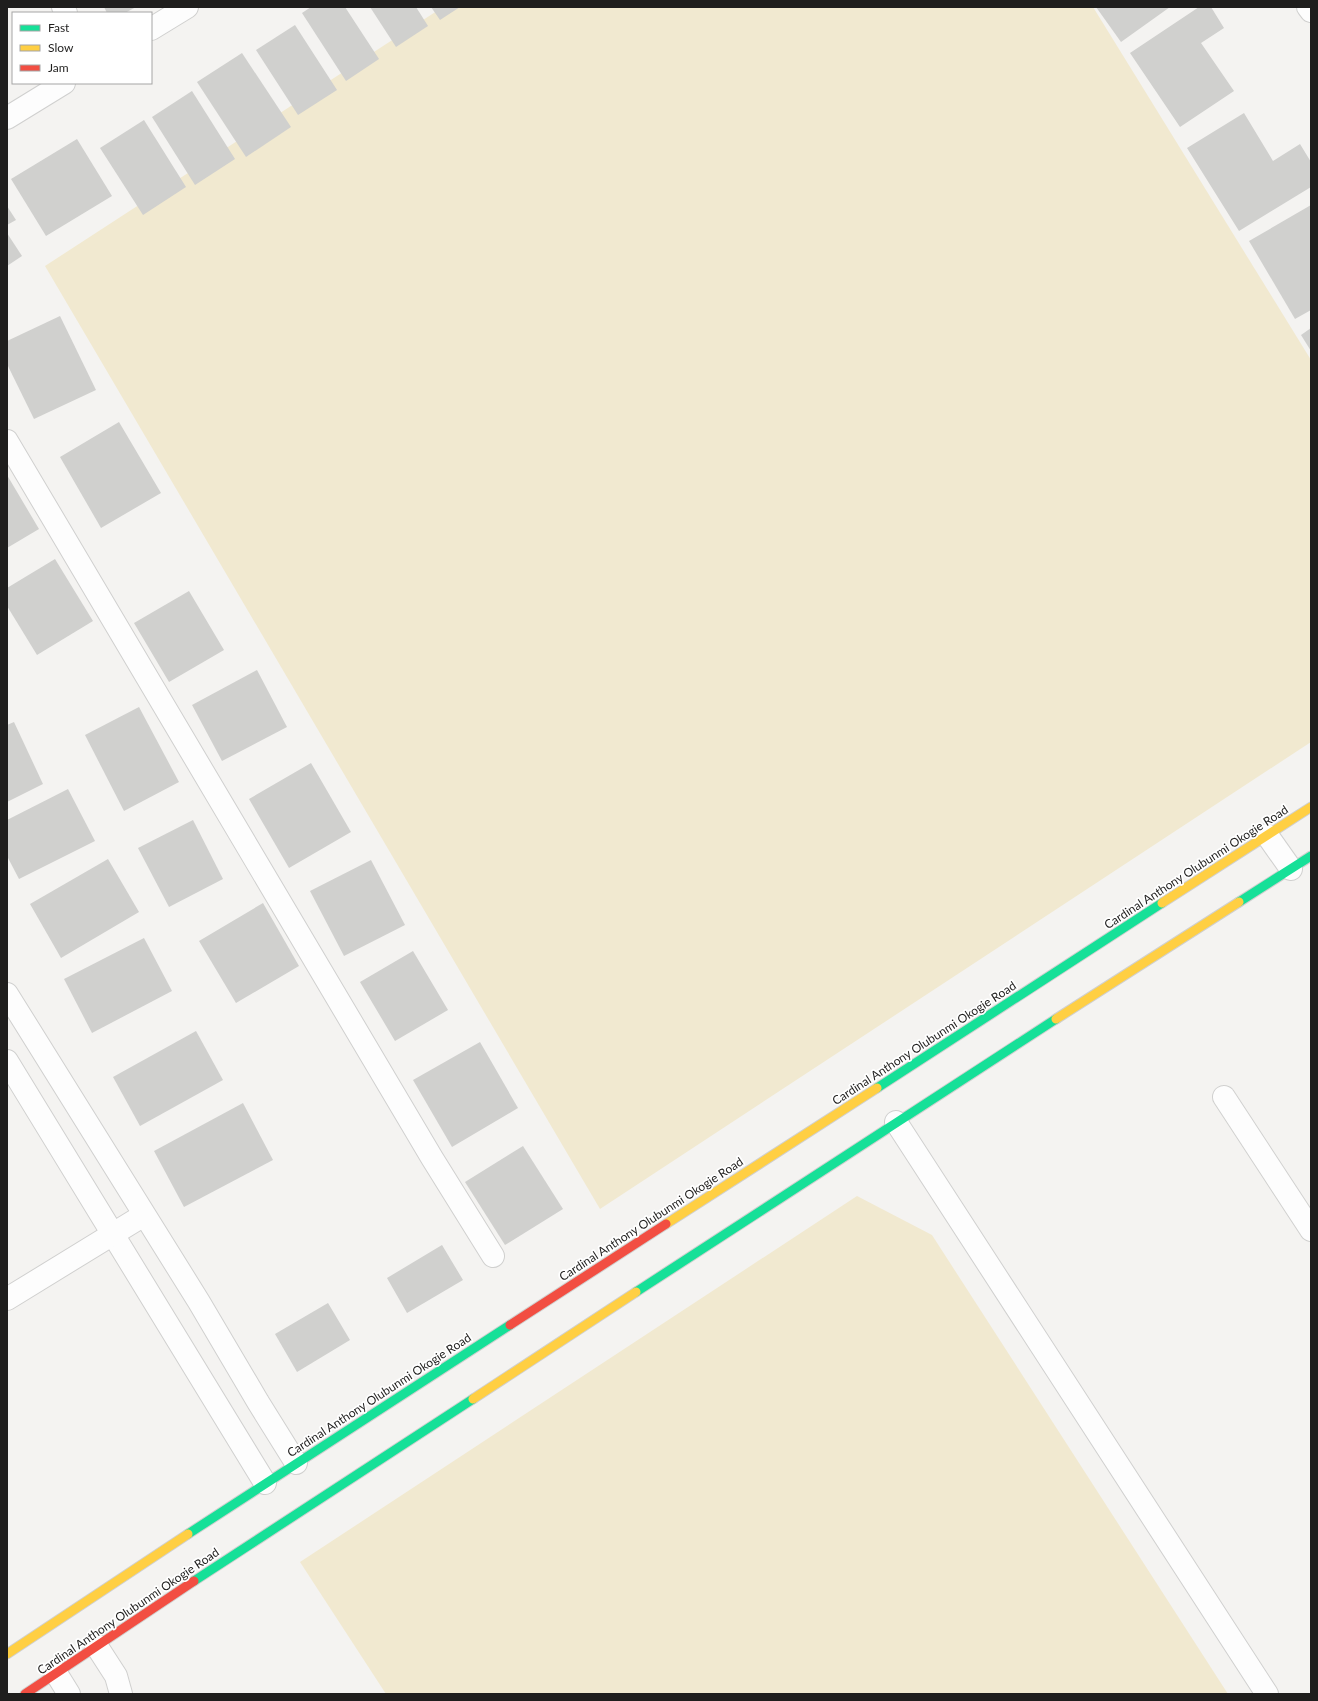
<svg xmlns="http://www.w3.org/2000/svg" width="1318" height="1701" font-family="Lato,sans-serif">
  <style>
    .green { fill: #f1e9d0 }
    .building { fill: #d0d0ce }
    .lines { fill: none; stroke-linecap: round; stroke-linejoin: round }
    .street-casing { stroke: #d0d0cf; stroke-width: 24 }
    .fast-casing { stroke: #d0d0cf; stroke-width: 11 }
    .slow-casing { stroke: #d0d0cf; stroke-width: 11 }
    .jam-casing { stroke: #d0d0cf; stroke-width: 11 }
    .street { stroke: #fdfdfd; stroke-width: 22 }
    .fast { stroke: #16e098; stroke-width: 9 }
    .slow { stroke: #ffcf43; stroke-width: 9 }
    .jam { stroke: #f24e42; stroke-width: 9 }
    .labels { text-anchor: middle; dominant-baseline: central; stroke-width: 3.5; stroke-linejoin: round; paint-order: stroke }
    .street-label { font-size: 12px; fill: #1f1e1d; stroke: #fff }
  </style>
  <rect width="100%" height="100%" fill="#f4f3f1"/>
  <g class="green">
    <polygon points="443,7 1093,7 1311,360 1311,742 600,1209 45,266"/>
    <polygon points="857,1196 932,1235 1228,1694 386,1694 300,1562"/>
  </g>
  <g class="building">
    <polygon points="104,7 136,7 125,13 107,13"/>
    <polygon points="311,7 345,7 379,59 346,81 302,13"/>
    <polygon points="370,7 416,7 428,26 396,47"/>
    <polygon points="431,7 460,7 440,20"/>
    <polygon points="1096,7 1170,7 1121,42"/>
    <polygon points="1199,7 1211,7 1224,28 1201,43 1234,91 1180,127 1130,53"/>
    <polygon points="295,25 337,90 298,115 256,50"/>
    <polygon points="242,53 291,127 246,157 197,82"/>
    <polygon points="192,91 235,159 195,185 152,117"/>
    <polygon points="1244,113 1273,161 1300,144 1311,162 1311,187 1239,231 1187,148"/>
    <polygon points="144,120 186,187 143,215 100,148"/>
    <polygon points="77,139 112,196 46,236 11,179"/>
    <polygon points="1311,205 1311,310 1295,319 1249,241"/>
    <polygon points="7,206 16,220 7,225"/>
    <polygon points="7,233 22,256 7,266"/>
    <polygon points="60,316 96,390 34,419 7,364 7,341"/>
    <polygon points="1311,328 1311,351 1301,335"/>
    <polygon points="119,422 161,493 101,528 60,457"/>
    <polygon points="7,475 39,529 7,548"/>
    <polygon points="55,559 93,621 37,655 7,606 7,588"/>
    <polygon points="189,591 224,650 169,682 134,623"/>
    <polygon points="257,670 287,727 222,761 192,705"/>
    <polygon points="139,707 179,782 124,811 85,735"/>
    <polygon points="14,722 43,784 7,802 7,725"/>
    <polygon points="311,763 351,832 289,868 249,799"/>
    <polygon points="68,789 95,841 19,879 7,856 7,820"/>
    <polygon points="193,820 223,879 169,907 138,848"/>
    <polygon points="108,859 139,912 61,958 30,904"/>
    <polygon points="371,860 405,925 344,956 310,891"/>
    <polygon points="263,903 299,966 236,1003 199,941"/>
    <polygon points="144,938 172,991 92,1033 64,979"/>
    <polygon points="413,951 448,1010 395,1041 360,982"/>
    <polygon points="196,1031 223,1080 140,1126 113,1077"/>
    <polygon points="480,1042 518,1108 452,1147 413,1080"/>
    <polygon points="243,1103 273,1160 184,1207 154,1151"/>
    <polygon points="523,1146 563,1209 505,1245 465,1182"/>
    <polygon points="442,1245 463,1280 407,1313 387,1278"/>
    <polygon points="328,1303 350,1340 297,1372 275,1334"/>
  </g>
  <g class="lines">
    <defs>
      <g id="street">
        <polyline points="63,7 66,13"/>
        <polyline points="1308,7 1311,11"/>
        <polyline points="151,29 187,7"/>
        <polyline points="7,118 64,83"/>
        <polyline points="7,441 432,1158 493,1256"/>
        <polyline points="1267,835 1291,869"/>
        <polyline points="7,994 199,1302 258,1402 296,1463"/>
        <polyline points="7,1061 265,1483"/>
        <polyline points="1224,1097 1311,1230"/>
        <polyline points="896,1122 1267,1694"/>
        <polyline points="7,1299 144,1215"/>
        <polyline points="96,1645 116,1676 121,1694"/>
        <polyline points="56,1673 69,1694"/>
      </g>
      <g id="fast">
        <polyline points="1239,902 1311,856"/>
        <polyline points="877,1088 1162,903"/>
        <polyline points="636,1292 1056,1019"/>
        <polyline points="188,1534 510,1325"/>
        <polyline points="194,1581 473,1399"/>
      </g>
      <g id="slow">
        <polyline points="1162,903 1311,807"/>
        <polyline points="1056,1019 1239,902"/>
        <polyline points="666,1224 877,1088"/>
        <polyline points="473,1399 636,1292"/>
        <polyline points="7,1654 188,1534"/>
      </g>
      <g id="jam">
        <polyline points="510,1325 666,1224"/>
        <polyline points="25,1694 194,1581"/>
      </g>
    </defs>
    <use href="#street" class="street-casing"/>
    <use href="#fast" class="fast-casing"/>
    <use href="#slow" class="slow-casing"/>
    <use href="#jam" class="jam-casing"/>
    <use href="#street" class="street"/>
    <use href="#fast" class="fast"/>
    <use href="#slow" class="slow"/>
    <use href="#jam" class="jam"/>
  </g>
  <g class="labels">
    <g class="street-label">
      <text transform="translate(1196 867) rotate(-33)">Cardinal Anthony Olubunmi Okogie Road</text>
      <text transform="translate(924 1043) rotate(-33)">Cardinal Anthony Olubunmi Okogie Road</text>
      <text transform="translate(651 1219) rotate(-33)">Cardinal Anthony Olubunmi Okogie Road</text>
      <text transform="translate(379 1395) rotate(-33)">Cardinal Anthony Olubunmi Okogie Road</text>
      <text transform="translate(128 1611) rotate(-34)">Cardinal Anthony Olubunmi Okogie Road</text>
    </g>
  </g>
  <rect width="1318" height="1701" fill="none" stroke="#1f1e1d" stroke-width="16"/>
  <rect x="12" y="12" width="140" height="72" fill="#ffffff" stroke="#a5a5a5"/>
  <rect x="20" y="25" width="20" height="6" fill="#16e098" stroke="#a5a5a5"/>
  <text x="48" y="32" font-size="12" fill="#1f1e1d">Fast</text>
  <rect x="20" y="45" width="20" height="6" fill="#ffcf43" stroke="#a5a5a5"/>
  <text x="48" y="52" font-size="12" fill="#1f1e1d">Slow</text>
  <rect x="20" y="65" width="20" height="6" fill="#f24e42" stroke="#a5a5a5"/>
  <text x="48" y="72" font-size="12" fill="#1f1e1d">Jam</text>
</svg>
